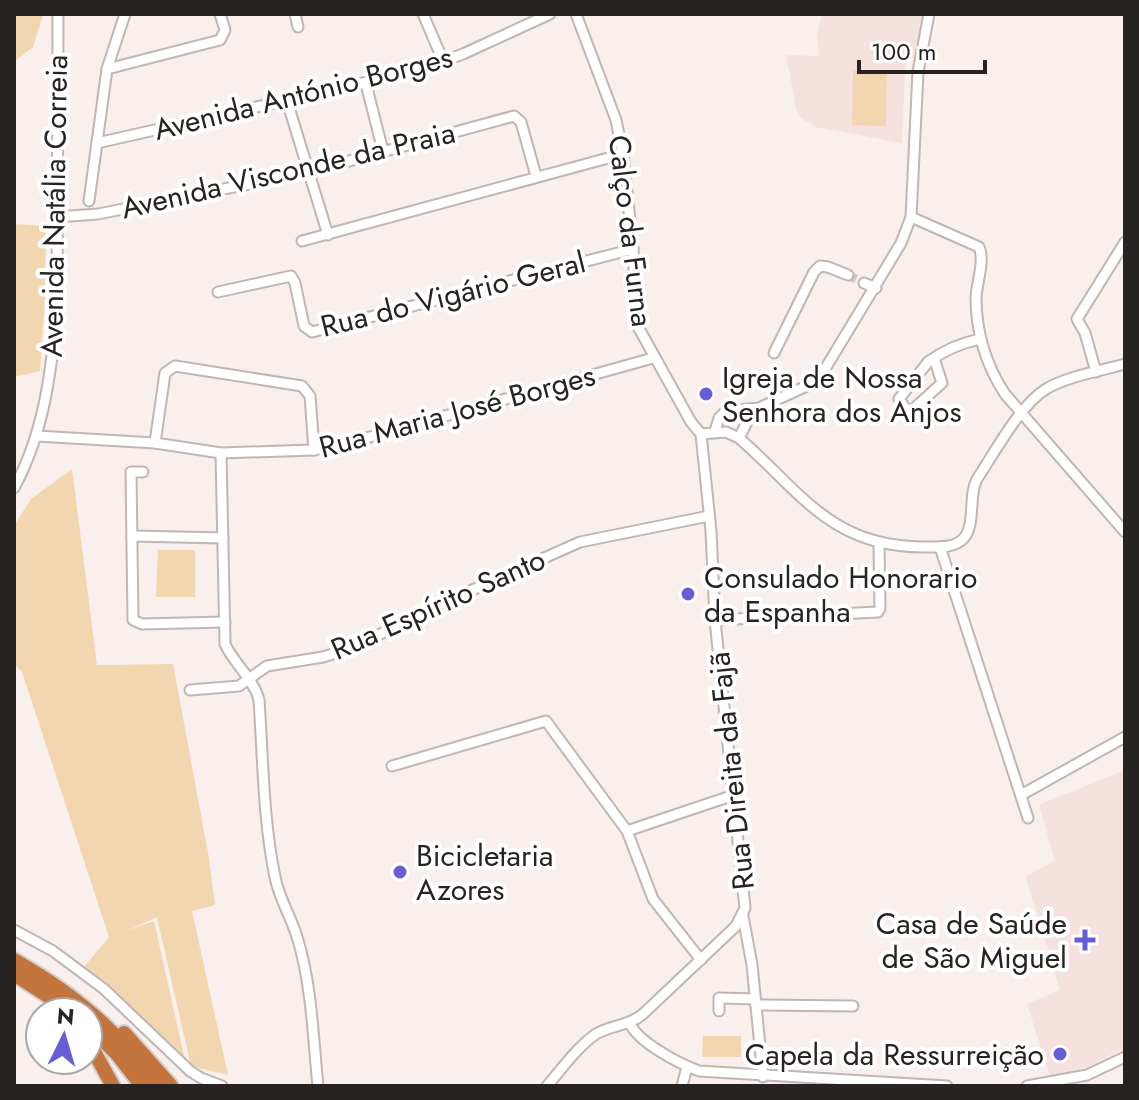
<svg xmlns="http://www.w3.org/2000/svg" width="1139" height="1100" font-family="Jost,sans-serif">
  <style>
    .built { fill: #f5e2de }
    .green { fill: #f2d6b0 }
    .lines { fill: none; stroke-linecap: round; stroke-linejoin: round }
    .minor-tunnel { stroke: #cfc6c4; stroke-width: 9; stroke-dasharray: 9 4.5; stroke-linecap: butt }
    .minor-casing { stroke: #c0b6b4; stroke-width: 13 }
    .highway-casing { stroke: #cfcfce; stroke-width: 18 }
    .minor { stroke: #fff; stroke-width: 9 }
    .highway { stroke: #c4743d; stroke-width: 14 }
    .poi-dot { fill: #665ed8; stroke: #fff; stroke-width: 3 }
    .labels { text-anchor: middle; dominant-baseline: central; stroke-width: 8; stroke-linejoin: round; paint-order: stroke }
    .street-label { font-size: 30px; fill: #272322; stroke: #fff }
    .poi-label { font-size: 30px; fill: #272322; stroke: #fff; text-anchor: start }
  </style>
  <rect width="100%" height="100%" fill="#f9efed"/>
  <g class="built">
    <polygon points="822,14 925,14 915,58 908,58 905,70 902,143 816,127 801,118 796,108 786,55 819,56 817,36"/>
    <polygon points="1125,770 1125,1048 1087,1067 1050,1076 1027,1004 1060,990 1026,879 1026,876 1055,861 1039,805"/>
  </g>
  <g class="green">
    <polygon points="14,14 43,15 33,47 14,62"/>
    <polygon points="853,71 887,72 886,126 852,125"/>
    <polygon points="14,224 46,226 45,298 40,371 14,377"/>
    <polygon points="72,469 97,665 173,664 209,858 215,905 192,911 228,1075 191,1066 157,917 127,931 154,921 186,1065 83,968 109,937 22,672 14,664 14,526 31,499"/>
    <polygon points="158,550 195,550 195,597 156,597"/>
    <polygon points="703,1036 741,1036 741,1057 702,1057"/>
  </g>
  <g class="lines">
    <polyline class="minor-tunnel" points="848,275 864,283"/>
    <defs>
      <g id="minor">
        <polyline points="295,14 298,27"/>
        <polyline points="423,14 444,63"/>
        <polyline points="576,14 616,120 623,154 633,249 637,325 691,422 701,434"/>
        <polyline points="107,69 220,40 225,30 220,14"/>
        <polyline points="366,84 383,151"/>
        <polyline points="287,101 328,235"/>
        <polyline points="97,143 420,70 463,54 550,14"/>
        <polyline points="89,201 107,69 125,14"/>
        <polyline points="56,217 98,214 309,172 514,116 521,122 536,176"/>
        <path d="M911,217L979,247C985,260 977,282 976,297C976,332 986,365 1005,394L1125,532"/>
        <polyline points="302,241 623,154"/>
        <polyline points="864,283 876,288"/>
        <polyline points="218,292 291,276 295,283 304,326 312,332 633,249"/>
        <polyline points="774,353 814,272 820,266 828,267 848,275"/>
        <path d="M934,358L942,383L909,413L899,399L928,362C943,351 961,343 980,339"/>
        <polyline points="1096,372 1085,333 1077,319 1125,242"/>
        <polyline points="715,431 719,418 726,411 759,408 811,384 825,369 901,243 911,217 918,72 929,14"/>
        <path d="M701,434L726,432L739,438C801,492 831,547 923,547C936,547 954,549 964,538C976,523 968,496 977,479C995,452 1020,405 1046,389C1068,376 1100,371 1125,364"/>
        <polyline points="37,436 155,443 221,453 314,450 366,438 653,358"/>
        <polyline points="739,438 746,424 748,411"/>
        <polyline points="155,443 165,373 175,366 302,386 310,396 314,450"/>
        <path d="M221,453L225,644C234,664 254,679 259,700C263,758 263,819 275,877C279,899 292,918 298,940C312,987 313,1038 318,1086"/>
        <polyline points="143,472 131,472 133,620 142,624 225,622"/>
        <path d="M14,488C44,433 51,373 57,311L58,14"/>
        <polyline points="132,536 223,538"/>
        <polyline points="940,547 1028,818"/>
        <polyline points="715,620 878,612 880,608 879,544"/>
        <polyline points="190,690 239,686 267,666 323,657 354,647 452,599 580,542 709,516"/>
        <polyline points="392,766 546,721 627,831 734,795"/>
        <polyline points="1021,795 1125,737"/>
        <polyline points="627,831 653,899 701,960"/>
        <polyline points="743,916 752,965 763,1077"/>
        <polyline points="14,930 53,951 104,989 190,1071 201,1078 222,1086"/>
        <polyline points="756,1005 853,1006"/>
        <polyline points="719,1011 719,998 755,999"/>
        <path d="M630,1023C637,1042 680,1064 699,1071L947,1086"/>
        <path d="M547,1086C562,1069 577,1047 596,1034C611,1025 629,1026 643,1014L736,926L745,908L715,620L711,531L701,434"/>
        <polyline points="682,1086 687,1067"/>
        <polyline points="1027,1086 1087,1075 1125,1057"/>
      </g>
      <g id="highway">
        <path d="M14,960C69,991 121,1031 155,1086"/>
        <polyline points="14,974 73,1012"/>
        <polyline points="88,1025 117,1054 142,1086"/>
        <polyline points="124,1033 171,1086"/>
        <polyline points="88,1041 113,1086"/>
      </g>
    </defs>
    <use href="#minor" class="minor-casing"/>
    <use href="#highway" class="highway-casing"/>
    <use href="#minor" class="minor"/>
    <use href="#highway" class="highway"/>
  </g>
  <g class="poi-dot">
    <circle cx="706" cy="394" r="8"/>
    <circle cx="688" cy="594" r="8"/>
    <circle cx="400" cy="872" r="8"/>
    <path d="M1081 928h8v8h8v8h-8v8h-8v-8h-8v-8h8z"/>
    <circle cx="1060" cy="1054" r="8"/>
  </g>
  <g class="labels">
    <g class="street-label">
      <text transform="translate(303 93) rotate(-14)">Avenida António Borges</text>
      <text transform="translate(288 170) rotate(-13)">Avenida Visconde da Praia</text>
      <text transform="translate(54 206) rotate(-89)">Avenida Natália Correia</text>
      <text transform="translate(631 231) rotate(83)">Calço da Furna</text>
      <text transform="translate(453 294) rotate(-14)">Rua do Vigário Geral</text>
      <text transform="translate(457 411) rotate(-15)">Rua Maria José Borges</text>
      <text transform="translate(438 604) rotate(-24)">Rua Espírito Santo</text>
      <text transform="translate(731 771) rotate(-96)">Rua Direita da Fajã</text>
    </g>
    <g class="poi-label">
      <text x="722" y="377">Igreja de Nossa<tspan x="722" dy="34">Senhora dos Anjos</tspan></text>
      <text x="704" y="577">Consulado Honorario<tspan x="704" dy="34">da Espanha</tspan></text>
      <text x="416" y="855">Bicicletaria<tspan x="416" dy="34">Azores</tspan></text>
      <text x="1067" y="923" text-anchor="end">Casa de Saúde<tspan x="1067" dy="34">de São Miguel</tspan></text>
      <text x="1044" y="1054" text-anchor="end">Capela da Ressurreição</text>
    </g>
  </g>
  <rect width="1139" height="1100" fill="none" stroke="#272322" stroke-width="32"/>
  <g transform="translate(64 1036) rotate(5)"><circle r="38" fill="#ffffff" stroke="#a9a7a7" stroke-width="2"/>
  <path d="M0-6L14 30L0 20L-14 30Z" fill="#665ed8"/>
  <text y="-12" font-size="22" font-weight="bold" text-anchor="middle" fill="#272322">N</text>
  </g>
  <path d="M859 60v12h126v-12" fill="none" stroke="#272322" stroke-width="4"/>
  <text x="871" y="60" font-size="24" fill="#272322" stroke="#ffffff" stroke-width="6" paint-order="stroke">100 m</text>
</svg>
